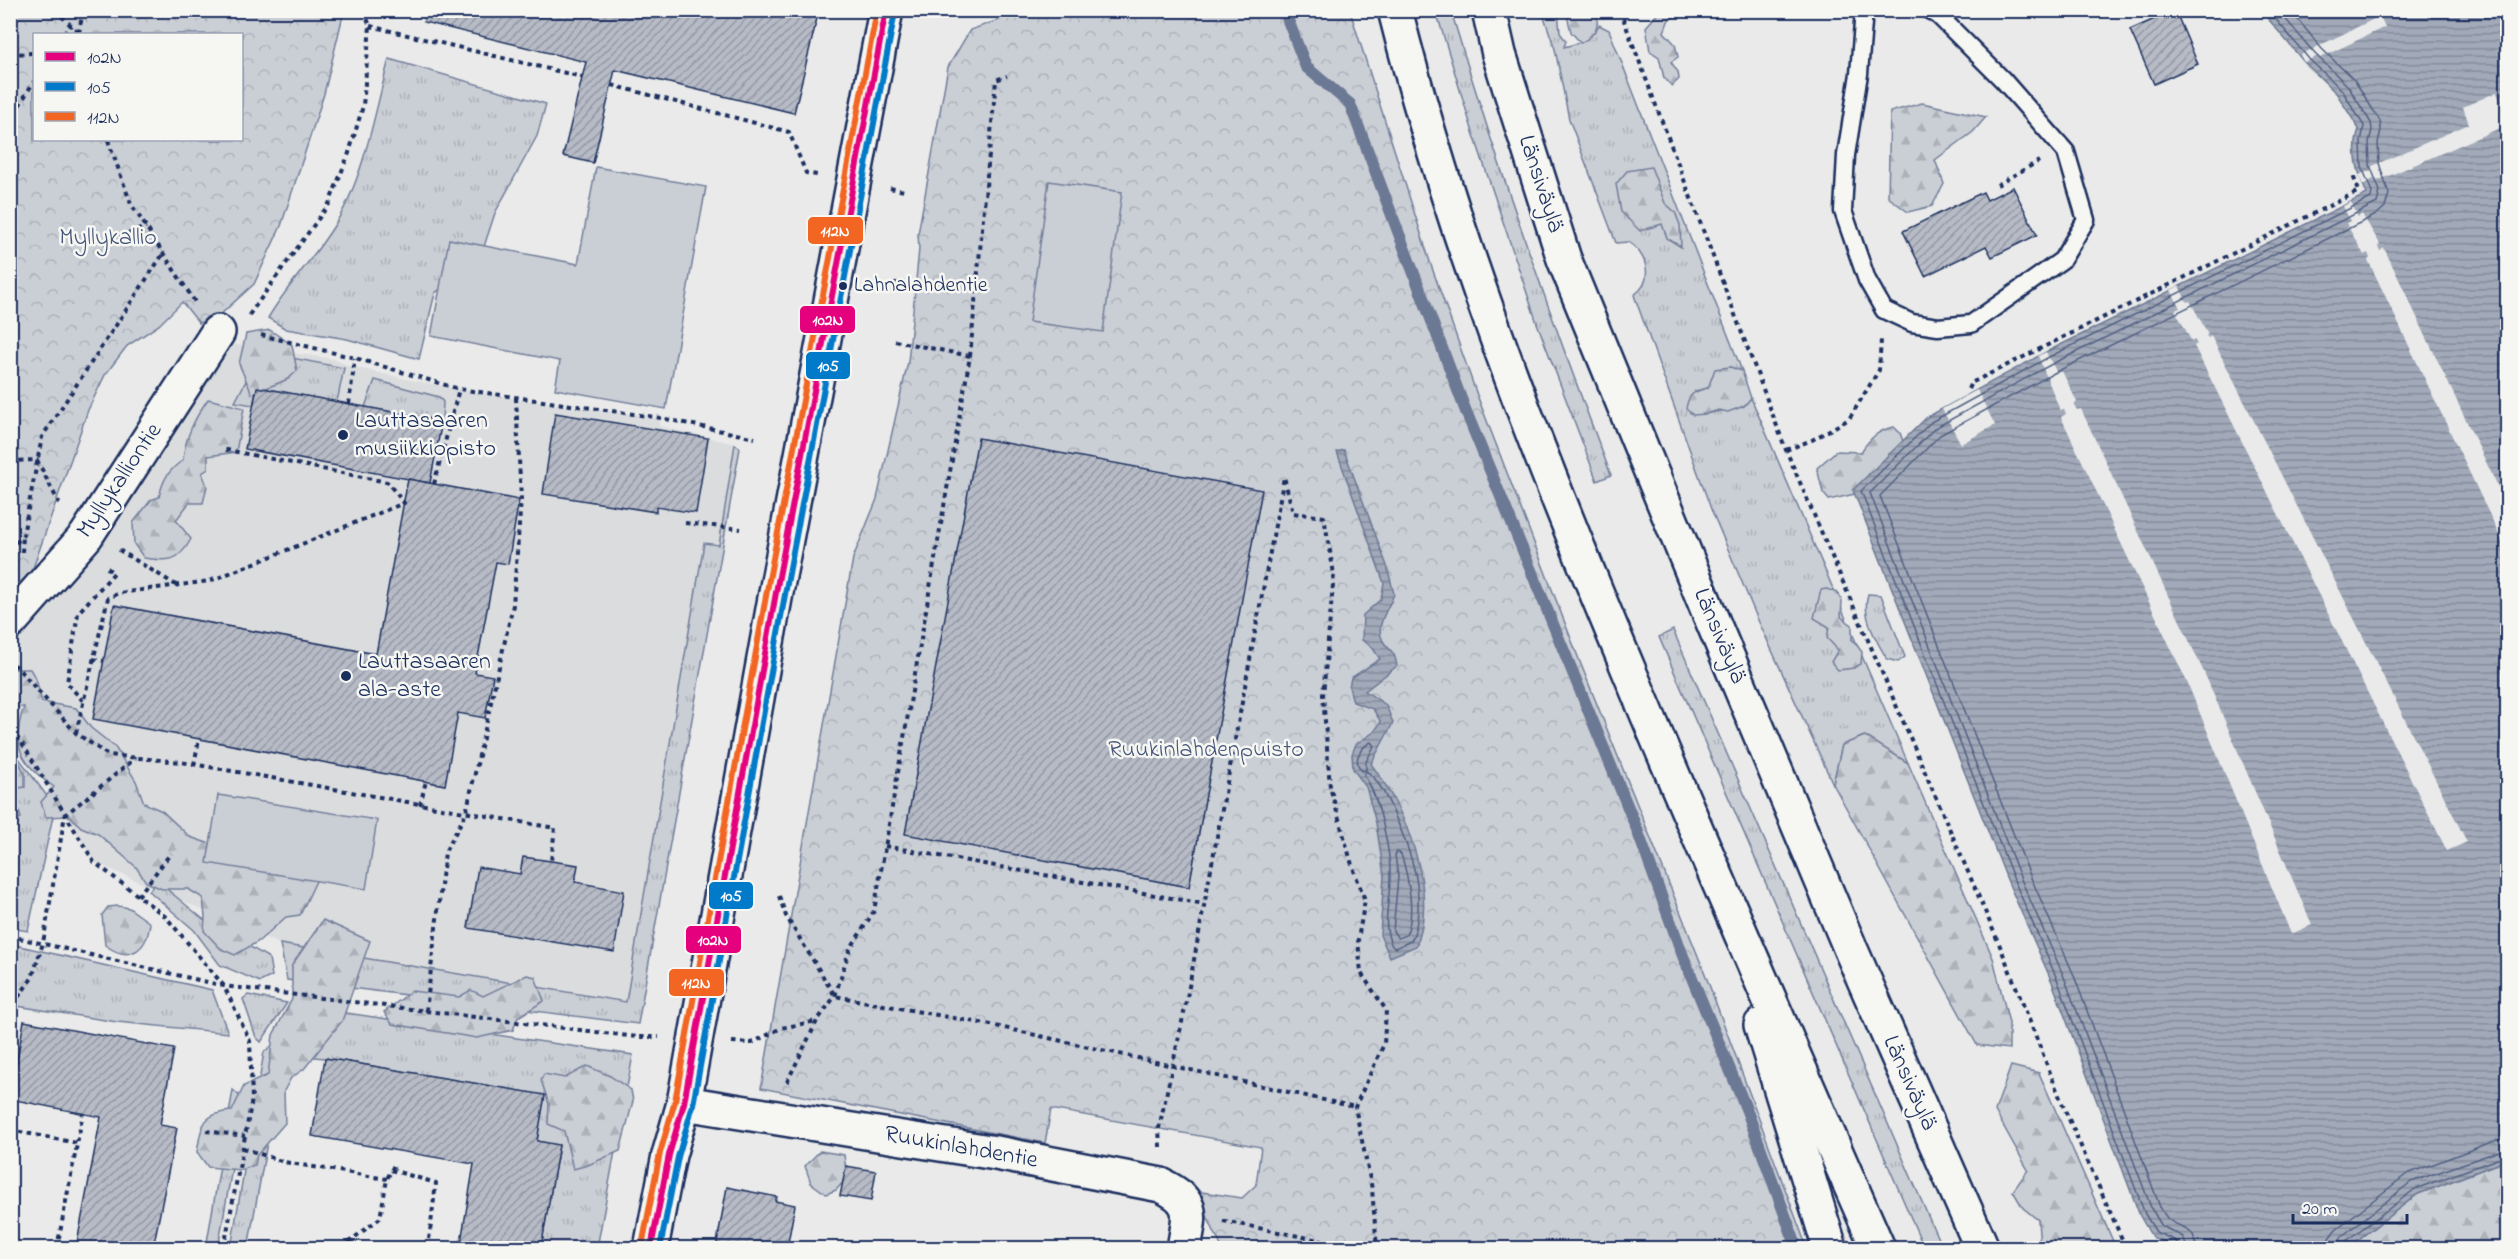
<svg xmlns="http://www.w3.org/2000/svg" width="2518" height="1259" font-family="'Indie Flower',sans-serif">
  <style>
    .built { fill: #dadcde }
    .grass { fill: url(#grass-tufts); stroke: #727e9a; stroke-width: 1.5 }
    .forest { fill: url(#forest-firs); stroke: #727e9a; stroke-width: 1.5 }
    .park { fill: url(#park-crowns); stroke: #727e9a; stroke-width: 1.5; fill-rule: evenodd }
    .pitch { fill: #caced5; stroke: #727e9a; stroke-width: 1.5 }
    .water { fill: url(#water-rules); stroke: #6c7995; stroke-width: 1.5 }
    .pier { fill: #e9eae9 }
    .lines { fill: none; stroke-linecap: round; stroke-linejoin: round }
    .shore { stroke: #516083; stroke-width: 1.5 }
    .stream { stroke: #6c7995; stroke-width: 12 }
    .building { fill: url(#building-hatch); stroke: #1b2f5e; stroke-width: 1.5 }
    .service-casing { stroke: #1b2f5e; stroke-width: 21 }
    .minor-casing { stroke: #1b2f5e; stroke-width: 38 }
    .secondary-casing { stroke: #1b2f5e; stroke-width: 38 }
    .motorway-casing { stroke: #1b2f5e; stroke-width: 38 }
    .path { stroke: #1b2f5e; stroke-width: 4; stroke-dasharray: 4.5 4.5; stroke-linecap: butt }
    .service { stroke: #f6f6f2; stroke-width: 16 }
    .minor { stroke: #f6f6f2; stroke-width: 33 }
    .secondary { stroke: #f6f6f2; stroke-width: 33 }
    .motorway { stroke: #f6f6f2; stroke-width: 33 }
    .bus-1-casing { stroke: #f6f6f2; stroke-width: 10 }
    .bus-2-casing { stroke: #f6f6f2; stroke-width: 10 }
    .bus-3-casing { stroke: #f6f6f2; stroke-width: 10 }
    .bus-1 { stroke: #e5007d; stroke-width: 6 }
    .bus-2 { stroke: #007ac9; stroke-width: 6 }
    .bus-3 { stroke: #f26522; stroke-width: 6 }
    .bus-dot { fill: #1b2f5e; stroke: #f6f6f2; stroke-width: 2 }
    .labels { text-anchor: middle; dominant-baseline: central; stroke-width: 5; stroke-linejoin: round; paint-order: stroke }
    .bus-label { font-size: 22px; fill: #1b2f5e; stroke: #f6f6f2; text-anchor: start }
    .street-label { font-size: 24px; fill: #1b2f5e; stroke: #f6f6f2 }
    .park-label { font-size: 24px; fill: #47577c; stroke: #f6f6f2 }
    .poi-label { font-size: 24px; fill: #1b2f5e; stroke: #f6f6f2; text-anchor: start }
    .line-badge { stroke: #f6f6f2; stroke-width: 2 }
    .badge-label { font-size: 16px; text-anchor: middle; font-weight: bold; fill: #fff }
  </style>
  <defs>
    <pattern id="grass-tufts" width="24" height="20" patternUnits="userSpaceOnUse" patternTransform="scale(1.5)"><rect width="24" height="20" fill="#caced5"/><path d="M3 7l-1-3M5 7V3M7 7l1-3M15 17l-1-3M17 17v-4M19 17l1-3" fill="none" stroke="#adb1b9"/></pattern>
    <pattern id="forest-firs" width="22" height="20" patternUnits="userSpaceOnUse" patternTransform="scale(1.5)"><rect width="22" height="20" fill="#caced5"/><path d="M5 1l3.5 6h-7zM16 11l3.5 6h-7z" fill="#adb1b9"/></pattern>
    <pattern id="park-crowns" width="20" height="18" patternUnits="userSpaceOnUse" patternTransform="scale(1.5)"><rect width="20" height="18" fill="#caced5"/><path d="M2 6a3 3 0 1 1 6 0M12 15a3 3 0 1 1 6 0" fill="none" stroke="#adb1b9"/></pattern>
    <pattern id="water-rules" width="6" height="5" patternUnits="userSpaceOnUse" patternTransform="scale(1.5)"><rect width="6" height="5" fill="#a2aaba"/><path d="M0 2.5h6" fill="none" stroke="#838b9a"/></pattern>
    <pattern id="building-hatch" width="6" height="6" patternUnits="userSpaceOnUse" patternTransform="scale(1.5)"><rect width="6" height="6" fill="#b6bbc6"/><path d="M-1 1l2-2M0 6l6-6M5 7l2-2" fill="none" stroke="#9398a4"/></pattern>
  </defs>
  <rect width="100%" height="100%" fill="#e9eae9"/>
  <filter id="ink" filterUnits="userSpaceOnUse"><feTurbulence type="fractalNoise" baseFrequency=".0167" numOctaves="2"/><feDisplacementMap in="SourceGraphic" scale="12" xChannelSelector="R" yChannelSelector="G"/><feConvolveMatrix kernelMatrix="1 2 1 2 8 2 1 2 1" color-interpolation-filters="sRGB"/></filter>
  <g filter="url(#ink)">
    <polygon class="built" points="211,341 333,359 349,366 415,381 516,399 661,418 659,426 735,444 719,545 704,543 626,1002 280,944 94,862 22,743 11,730 10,622"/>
    <g class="grass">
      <path d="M1436,11H1451C1498,168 1552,322 1611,475L1597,481L1537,323L1471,126Z"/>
      <path d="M1542,11H1558L1560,33L1566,41L1564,47C1580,43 1591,40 1599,25L1609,30L1742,371L1730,367L1708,388L1695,391L1706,414L1744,406L1751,398L1908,763L1864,736L1842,745L1833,784L1758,620L1711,509L1634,295C1655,281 1647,253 1628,242L1616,243L1569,119L1555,49Z"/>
      <path d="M389,59L546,104L537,136L495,213L473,280L452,281L435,293L419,359L347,339L286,329L268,318C288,284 317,255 337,221C364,177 376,108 389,59Z"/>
      <polygon points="261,352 344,368 337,402 257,387 253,405 235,402"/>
      <polygon points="375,380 439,397 443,402 442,421 365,407"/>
      <polygon points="735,444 740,448 638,1024 287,980 280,944 626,1002 704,543 719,545"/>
      <path d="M1868,594L1881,595L1905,657L1898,662L1887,659C1876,640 1861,616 1868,594Z"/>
      <polygon points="1673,630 1942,1248 1924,1248 1659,637"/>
      <polygon points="10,746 55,807 28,931 11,928"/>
      <polygon points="157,881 203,919 269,958 272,976 260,982 220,965 194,930 149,891"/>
      <polygon points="11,944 212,990 228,1033 117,1022 11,1005"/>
      <polygon points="248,995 287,1003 261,1042 256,1037 243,999"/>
      <polygon points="319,1009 633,1055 597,1248 541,1248 559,1145 537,1141 544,1095 325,1058 283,1054 248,1248 231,1248 264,1052"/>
      <polygon points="233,1090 244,1100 218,1248 206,1248"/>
    </g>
    <g class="forest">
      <path d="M1566,11H1597C1599,28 1596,34 1581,43L1571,32Z"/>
      <polygon points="1660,11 1693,11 1669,19 1664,32 1675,44 1678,57 1671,62 1678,72 1679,79 1672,86 1664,78 1659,57 1650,51 1646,27"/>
      <polygon points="1922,103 1986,117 1973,132 1935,160 1944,184 1932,206 1908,212 1888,197 1890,112"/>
      <polygon points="1651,167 1665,203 1675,212 1680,225 1681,247 1667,238 1662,224 1640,231 1621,212 1616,184 1627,171"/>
      <polygon points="270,330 292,345 297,371 288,379 252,394 239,364 246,334"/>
      <path d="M1730,367L1742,371L1751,398L1744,406L1728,412L1719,410L1706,414L1693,415L1686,409C1688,394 1694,391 1708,388L1715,369Z"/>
      <path d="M208,399L244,408L236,452L208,456V469L202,473L207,486L203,503H189L176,520L191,539C179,562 168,562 144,558L134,544L133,523L151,500L159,497C163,479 168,471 183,460C185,437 195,418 208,399Z"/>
      <path d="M1894,427L1900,433L1906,449L1859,493L1829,500L1823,493L1817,468L1836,451L1861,452C1869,439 1878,430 1894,427Z"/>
      <polygon points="1826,589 1837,592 1842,601 1841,617 1852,625 1852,639 1862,652 1861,664 1854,668 1838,670 1831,662 1838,650 1827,638 1829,627 1814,618 1821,590"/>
      <path d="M10,669H30L36,679L42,702L76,708L91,728L115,747L136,781L144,803L162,811L190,837L236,853L306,851L316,881L300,915L286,917L259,941L235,955L221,949L204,931L205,917L203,898L188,889H162L146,882L136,867L98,834L81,827L70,816L46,817L41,802L54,787C22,765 10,746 24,707H11Z"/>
      <polygon points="1865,736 1908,763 1993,958 2009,1023 2009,1049 1977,1045 1833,784 1842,745"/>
      <polygon points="11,760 18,760 25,774 25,787 12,789 21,818 11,822"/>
      <path d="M118,906L129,908L150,923C147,951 129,963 105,945L102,915L108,907Z"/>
      <path d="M323,920L370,941L342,1021L304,1069L291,1078L284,1091L285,1123L257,1155L255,1165L241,1170L208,1167L197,1152C202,1125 201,1114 232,1111L244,1086L268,1075L273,1035L292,999V965Z"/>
      <polygon points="527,975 535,977 544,1001 518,1017 513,1030 477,1038 392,1024 384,1012 412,991 459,997 471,990 483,996"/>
      <polygon points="587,1066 610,1076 631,1090 633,1101 620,1151 588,1165 573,1169 564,1131 548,1124 549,1104 541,1080 544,1074 565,1078"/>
      <polygon points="2011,1066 2039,1073 2116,1248 2040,1248 2038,1220 2023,1208 2013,1191 2028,1170 1995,1111"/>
      <polygon points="820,1151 844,1155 847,1178 836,1190 826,1194 811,1183 805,1166"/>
      <polygon points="2507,1160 2507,1248 2347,1248 2418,1194"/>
    </g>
    <g class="park">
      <path d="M11,11H344L324,94L281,226L254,284L222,313L199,323L182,302L159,325L127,346L105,375L88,410L32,571L11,592ZM34,34H242V140H34Z"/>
      <polygon points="1024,11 1350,11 1431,265 1477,395 1580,662 1704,971 1807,1248 1222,1248 1195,1191 1242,1198 1256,1185 1261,1147 1051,1109 1045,1143 761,1088 853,558 877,499 908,362 919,249 918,234 948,67 970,30"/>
    </g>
    <g class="pitch">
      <polygon points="596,167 706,187 666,409 555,389 560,361 431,336 449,239 578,264"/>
      <polygon points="1049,181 1122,192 1103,332 1029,322"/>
      <polygon points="218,795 377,820 366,889 207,863"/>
    </g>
    <g class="water">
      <path d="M2252,11H2507V1160L2418,1194L2347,1248H2179L2152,1237L2140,1216L2052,982L2008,882L1853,490L1927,417L2046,352L2367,194C2358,173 2351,152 2359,129L2337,94L2304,62L2265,15Z"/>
      <path d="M1344,450L1387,566L1394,594C1389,608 1374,626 1383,641C1390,653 1394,648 1397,666L1365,691L1386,705L1393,723L1371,764C1405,808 1439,891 1416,946L1390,957L1380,935L1384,876L1376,823L1366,787L1353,769L1352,754L1356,744L1374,732L1381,722L1373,709L1353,702L1349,687L1351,678L1380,659L1372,647L1362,640L1363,615L1381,599L1384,583L1337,452Z"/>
    </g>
    <g class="pier">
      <polygon points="2380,16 2385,27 2320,58 2318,56 2304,62 2300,55"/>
      <polygon points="2497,92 2507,125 2377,181 2375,178 2363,185 2359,175 2372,170 2370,167 2469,124 2463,107"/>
      <polygon points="2351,202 2358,217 2362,214 2380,244 2378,246 2380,251 2384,248 2507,506 2507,551 2368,260 2370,258 2368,253 2364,255 2346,223 2350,221 2343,206"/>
      <polygon points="2179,286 2187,302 2190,301 2208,334 2206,335 2208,338 2211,336 2467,842 2447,851 2194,346 2197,344 2194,340 2192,342 2175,310 2180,308 2171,290"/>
      <polygon points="2046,352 2057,373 2062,371 2077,402 2074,405 2077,410 2081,409 2207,679 2312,925 2291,934 2187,682 2061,417 2066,414 2064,409 2060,410 2038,356"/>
      <polygon points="1977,390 1995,425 1961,444 1942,409"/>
    </g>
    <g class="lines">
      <g class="shore">
        <path d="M1371,742L1374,746L1366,762V770L1362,771C1352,760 1360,748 1371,742Z"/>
        <path d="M1366,771C1385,780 1412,856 1416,878C1419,897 1420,924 1411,941L1395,948L1392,946C1381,924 1390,903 1390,878C1391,851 1379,797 1364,775Z"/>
        <path d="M1397,852L1401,854C1408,876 1416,914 1406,935L1398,938L1393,931L1398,877L1395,855Z"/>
        <polyline points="2179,1248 2176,1241 2156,1232 2145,1214 2057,979 2014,880 1861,491 1931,422 2049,357 2371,198 2372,192 2362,167 2361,142 2364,126 2342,90 2309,59 2268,10"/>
        <polyline points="2187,1248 2183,1237 2162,1226 2152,1210 2064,977 2020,877 1870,493 1935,428 2052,364 2377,203 2380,191 2370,165 2369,142 2372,130 2371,123 2348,86 2315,54 2278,10"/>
        <path d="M2196,1248C2195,1224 2181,1230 2168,1219C2165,1216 2162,1210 2160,1207L2073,973L2029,873L1880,496L1940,435L2056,372L2376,215L2385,207L2389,194L2379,163L2378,143L2381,130L2380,121L2355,81L2322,49L2290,10"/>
        <polyline points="2327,1248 2329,1238 2336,1229 2407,1174 2497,1140 2508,1139"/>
        <polyline points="2336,1248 2342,1236 2411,1182 2508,1148"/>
        <polyline points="2344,1248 2346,1241 2415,1189 2508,1155"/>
      </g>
      <polyline class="stream" points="1284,10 1306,67 1350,104 1465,409 1636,827 1683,956 1747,1111 1797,1248"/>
    </g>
    <g class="building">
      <polygon points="425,10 819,10 794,113 615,70 593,163 563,156 586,62 424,22"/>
      <polygon points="2175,10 2198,64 2154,84 2130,30"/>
      <polygon points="2013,187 2037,235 1992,257 1986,246 1925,276 1903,231 1983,192 1987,200"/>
      <polygon points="257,387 442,421 430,483 245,449"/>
      <polygon points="555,413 708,438 696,513 656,507 656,512 543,494"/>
      <polygon points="978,438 1262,490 1189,887 905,834"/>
      <polygon points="408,479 519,500 508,564 496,562 475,673 493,676 485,718 458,713 445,785 93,719 114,605 376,654"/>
      <polygon points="523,857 578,865 575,882 624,891 614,952 468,928 478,867 520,874"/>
      <polygon points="24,1021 174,1049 160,1125 177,1128 153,1248 76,1248 101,1117 10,1099"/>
      <polygon points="325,1058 545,1095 537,1141 559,1145 541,1248 460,1248 474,1164 312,1136"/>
      <polygon points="846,1166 876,1171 871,1201 840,1196"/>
      <polygon points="727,1187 777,1197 775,1201 795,1205 787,1248 716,1248"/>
    </g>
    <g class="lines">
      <defs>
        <polyline id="service" points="1864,10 1859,74 1846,155 1843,211 1867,280 1884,310 1912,323 1938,327 1971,324 2062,260 2086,220 2066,152 2003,80 1939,16 1929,10"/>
        <g id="minor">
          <polyline points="10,622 86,536 218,332"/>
          <path d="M684,1103L996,1153L1161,1185C1196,1202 1190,1214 1184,1248"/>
        </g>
        <polyline id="secondary" points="651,1248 669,1155 684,1103 777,587 886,10"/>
        <g id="motorway">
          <path d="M1395,10C1453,241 1540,459 1632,678C1712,869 1795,1059 1878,1248"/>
          <polyline points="1489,10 1499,54 1564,259 1707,608 1851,950 1982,1248"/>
          <polyline points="1761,1025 1830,1248"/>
        </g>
      </defs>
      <use href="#service" class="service-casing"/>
      <use href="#minor" class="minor-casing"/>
      <use href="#secondary" class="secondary-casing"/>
      <use href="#motorway" class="motorway-casing"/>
      <g class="path">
        <polyline points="55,10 79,33"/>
        <polyline points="1620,10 1786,450 2000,946 2064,1108 2126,1248"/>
        <polyline points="1621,14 1630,10"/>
        <polyline points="370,26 582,77"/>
        <polyline points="79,33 83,10"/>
        <polyline points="64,34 71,25"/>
        <polyline points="10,54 34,53"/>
        <polyline points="612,85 789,132 806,173 817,175"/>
        <polyline points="10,121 34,81"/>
        <polyline points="108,140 131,204 197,305"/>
        <polyline points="1997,185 2039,161"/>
        <polyline points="890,188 904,191"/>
        <polyline points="103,243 146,227"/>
        <polyline points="894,283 907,284"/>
        <polyline points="249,315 329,204 349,153 363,106 370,26 364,10"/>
        <polyline points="261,335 355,358 459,389 661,418 755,438"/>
        <polyline points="895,341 970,356"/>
        <polyline points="1968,389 1971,383 2359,191 2352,173"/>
        <polyline points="349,404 355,358"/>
        <polyline points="1786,450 1812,440 1849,419 1879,370 1881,340"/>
        <polyline points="10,461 37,460 59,503 63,506"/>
        <polyline points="434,484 459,389"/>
        <polyline points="685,523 741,529"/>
        <polyline points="10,550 23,535 42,437 163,254"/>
        <polyline points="119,550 176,585"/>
        <polyline points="22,552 23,536"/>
        <polyline points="93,659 103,661"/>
        <polyline points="14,664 76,733 108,755 181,762 555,828 551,861"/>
        <polyline points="83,701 67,683 78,613 114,573 107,568"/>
        <polyline points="10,730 22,743 94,862 166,917 224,986 250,1041 252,1099 224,1248"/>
        <polyline points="76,733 108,598 119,593 210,581 404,503 387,482 222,449"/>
        <polyline points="194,765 199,739"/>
        <polyline points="420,805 426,781"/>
        <polyline points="885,846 1204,904"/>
        <polyline points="138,896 171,853"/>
        <polyline points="779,896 786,916 835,996 991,1025 1355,1107"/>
        <polyline points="10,936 224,986 637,1037 659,1037"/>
        <polyline points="426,1011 445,852 466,813 513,605 521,499 516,399"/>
        <polyline points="10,1013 19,996 32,978 43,943 65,815 136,758"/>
        <polyline points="732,1042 752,1043 781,1028 817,1021"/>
        <polyline points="787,1082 817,1021 835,996 849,951 874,911 970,356 996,80 1007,76"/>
        <polyline points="10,1130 77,1143"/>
        <polyline points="206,1131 245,1136"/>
        <polyline points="1160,1147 1159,1128 1185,1008 1284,477 1293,513 1324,517 1334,574 1323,695 1330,787 1352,865 1365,900 1358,939 1361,973 1386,1010 1384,1044 1355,1107 1372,1189 1377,1248"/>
        <polyline points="243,1148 284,1162 387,1179"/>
        <polyline points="391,1170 436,1183 428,1248"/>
        <polyline points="1223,1221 1359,1248"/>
        <polyline points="57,1248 83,1113"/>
        <polyline points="341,1248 380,1218 387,1179 394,1165"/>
      </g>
      <use href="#service" class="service"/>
      <use href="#minor" class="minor"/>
      <use href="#secondary" class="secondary"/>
      <use href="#motorway" class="motorway"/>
      <defs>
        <polyline id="bus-1" points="651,1248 669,1155 684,1103 777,587 886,10"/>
        <polyline id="bus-2" points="660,1248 678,1157 693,1105 786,589 895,12"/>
        <polyline id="bus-3" points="642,1246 660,1153 675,1101 768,585 877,10"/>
      </defs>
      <use href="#bus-1" class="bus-1-casing"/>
      <use href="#bus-2" class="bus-2-casing"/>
      <use href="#bus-3" class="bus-3-casing"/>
      <use href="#bus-1" class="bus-1"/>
      <use href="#bus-2" class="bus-2"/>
      <use href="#bus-3" class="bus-3"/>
    </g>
  </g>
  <g class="bus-dot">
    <circle cx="843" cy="286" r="5"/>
    <circle cx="343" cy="435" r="6"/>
    <circle cx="346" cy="676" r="6"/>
  </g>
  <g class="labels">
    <g class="bus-label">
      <text x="854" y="286">Lahnalahdentie</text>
    </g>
    <g class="street-label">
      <text transform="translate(1540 184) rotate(72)">Länsiväylä</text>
      <text transform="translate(120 481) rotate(-56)">Myllykalliontie</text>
      <text transform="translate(1719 636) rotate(67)">Länsiväylä</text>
      <text transform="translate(1909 1083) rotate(66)">Länsiväylä</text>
      <text transform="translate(961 1148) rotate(10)">Ruukinlahdentie</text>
    </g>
    <g class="park-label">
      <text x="108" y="238">Myllykallio</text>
      <text x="1206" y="750">Ruukinlahdenpuisto</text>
    </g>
    <g class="poi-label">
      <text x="355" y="421">Lauttasaaren<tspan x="355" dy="28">musiikkiopisto</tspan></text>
      <text x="358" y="662">Lauttasaaren<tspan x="358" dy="28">ala-aste</tspan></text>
    </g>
  </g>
  <g class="line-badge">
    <rect x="807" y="216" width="57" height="29" rx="6" fill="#f26522"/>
    <rect x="799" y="305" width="57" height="29" rx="6" fill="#e5007d"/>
    <rect x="805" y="351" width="46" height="29" rx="6" fill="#007ac9"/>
    <rect x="708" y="881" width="46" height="29" rx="6" fill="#007ac9"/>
    <rect x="685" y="925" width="57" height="29" rx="6" fill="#e5007d"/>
    <rect x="668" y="968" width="57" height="29" rx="6" fill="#f26522"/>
  </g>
  <g class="badge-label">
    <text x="835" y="236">112N</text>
    <text x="828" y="325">102N</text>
    <text x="828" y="371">105</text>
    <text x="731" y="901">105</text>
    <text x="713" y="945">102N</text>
    <text x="696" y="988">112N</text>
  </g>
  <rect width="2518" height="1259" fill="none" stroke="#f6f6f2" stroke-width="36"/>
  <rect x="18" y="18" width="2482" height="1223" fill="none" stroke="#1b2f5e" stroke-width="2" filter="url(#ink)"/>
  <rect x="33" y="33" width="210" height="108" fill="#f6f6f2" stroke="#9ea6b7" stroke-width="1.5"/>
  <rect x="45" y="52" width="30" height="9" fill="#e5007d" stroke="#9ea6b7" stroke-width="1.5"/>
  <text x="87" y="63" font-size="18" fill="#1b2f5e">102N</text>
  <rect x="45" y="82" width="30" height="9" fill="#007ac9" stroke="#9ea6b7" stroke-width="1.5"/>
  <text x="87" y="93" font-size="18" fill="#1b2f5e">105</text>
  <rect x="45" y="112" width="30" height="9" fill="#f26522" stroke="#9ea6b7" stroke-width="1.5"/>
  <text x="87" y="123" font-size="18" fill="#1b2f5e">112N</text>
  <path d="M2293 1214v9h114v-9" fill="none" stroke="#1b2f5e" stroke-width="3"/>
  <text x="2302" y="1214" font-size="18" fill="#1b2f5e" stroke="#f6f6f2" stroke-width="4.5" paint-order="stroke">20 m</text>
</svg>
